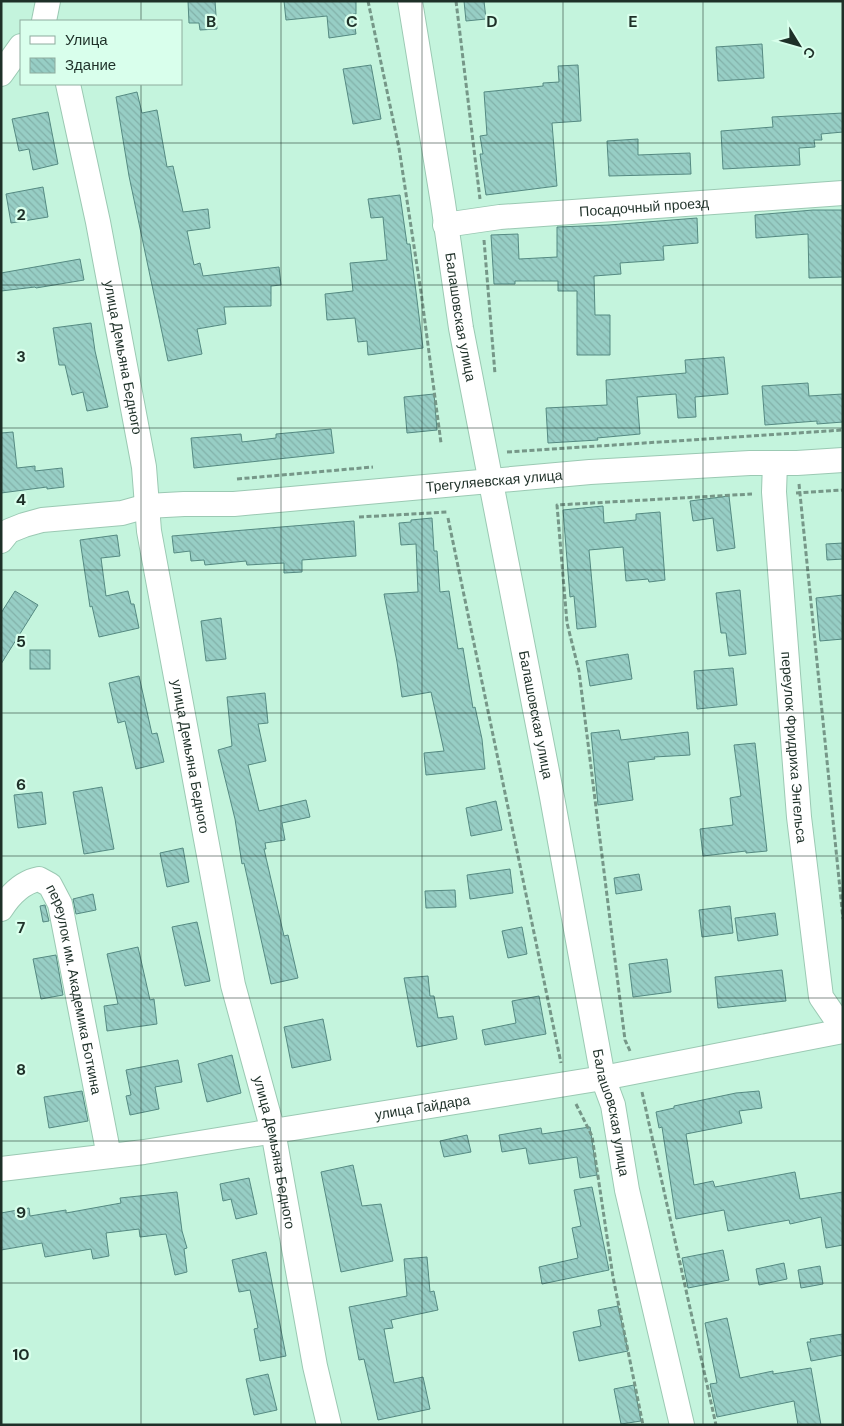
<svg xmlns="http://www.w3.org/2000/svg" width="844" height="1426" font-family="'DM Sans',sans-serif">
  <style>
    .building { fill: url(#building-back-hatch); stroke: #558a82 }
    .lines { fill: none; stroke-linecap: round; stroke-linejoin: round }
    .minor-casing { stroke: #9bc9b3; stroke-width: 26 }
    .path { stroke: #769788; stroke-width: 3; stroke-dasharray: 5 2.5; stroke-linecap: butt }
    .minor { stroke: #fff; stroke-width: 24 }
    .grid { fill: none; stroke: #1e3028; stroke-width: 1; stroke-opacity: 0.55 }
    .labels { text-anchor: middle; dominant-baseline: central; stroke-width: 4.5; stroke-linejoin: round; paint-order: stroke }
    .street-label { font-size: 14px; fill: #1e3028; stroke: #d9ffec }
    .grid-label { font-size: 16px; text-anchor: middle; font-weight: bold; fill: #1e3028; stroke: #d9ffec; stroke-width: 4.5; stroke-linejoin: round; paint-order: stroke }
  </style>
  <defs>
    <pattern id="building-back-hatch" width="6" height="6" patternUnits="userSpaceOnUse" patternTransform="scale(1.25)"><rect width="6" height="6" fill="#97cec5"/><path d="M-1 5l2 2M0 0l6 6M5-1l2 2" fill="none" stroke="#82b1a9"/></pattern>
  </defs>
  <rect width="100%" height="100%" fill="#c4f4dd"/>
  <g class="building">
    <polygon points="188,1 215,1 217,29 200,30 199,23 189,23"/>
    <polygon points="284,1 356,1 356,14 353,14 356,34 329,38 327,16 286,20"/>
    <polygon points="464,1 484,1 486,19 466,21"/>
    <polygon points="762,44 764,78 718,81 716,47"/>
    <polygon points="371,65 381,119 353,124 343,69"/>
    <polygon points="578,65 581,121 552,123 557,186 486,195 480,154 483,154 480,136 487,135 484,92 543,86 543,83 559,82 558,66"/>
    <polygon points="137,92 142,113 157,110 167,167 173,166 183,212 208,209 210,228 187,231 194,265 200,263 203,276 279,267 281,285 271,286 271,306 224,307 226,324 197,329 202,354 168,361 129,176 116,97"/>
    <polygon points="48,112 58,164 33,170 29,149 19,151 12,119"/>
    <polygon points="843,113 843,132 821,134 822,140 814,140 815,147 799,148 800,165 723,169 721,131 773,127 772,117"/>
    <polygon points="638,139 638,155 690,153 691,174 609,176 607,141"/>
    <polygon points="43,187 48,217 11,223 6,194"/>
    <polygon points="400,195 407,244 410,244 423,348 368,355 367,341 358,342 355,318 327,320 325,294 353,291 350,263 387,260 383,217 371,218 368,199"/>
    <polygon points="813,210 843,210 843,277 809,278 808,234 756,238 755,215"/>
    <polygon points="697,218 698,243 663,246 664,260 620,263 621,274 594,276 595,315 610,315 610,355 577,355 577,291 558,291 558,281 515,281 515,284 494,284 491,235 518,234 519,259 557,257 557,227 609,225"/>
    <polygon points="80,259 84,280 36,288 35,287 1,291 1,273"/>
    <polygon points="91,323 95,351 108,407 87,411 83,392 72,395 65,365 59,365 53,328"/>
    <polygon points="724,357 728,394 695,397 696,417 678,418 676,394 637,397 640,434 597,438 598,440 548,443 546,408 607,405 606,380 686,373 685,360"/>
    <polygon points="808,383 809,396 843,394 843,422 817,424 817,421 765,425 762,386"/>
    <polygon points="434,394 437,430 407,433 404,397"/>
    <polygon points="331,429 334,453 194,468 191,438 241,434 242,442 276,438 276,434"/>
    <polygon points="13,432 17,468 35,466 35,471 62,468 64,487 47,489 47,487 1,493 1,433"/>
    <polygon points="729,496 735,548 717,551 713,518 693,521 690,501"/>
    <polygon points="603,506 604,523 636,520 636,514 660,512 665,580 649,582 648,579 626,581 623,547 589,550 596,627 577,629 574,596 570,597 563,510"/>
    <polygon points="432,518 434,551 437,551 440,592 449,591 458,649 463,648 473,708 475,707 482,739 485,769 426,775 424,753 444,751 431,692 402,697 397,662 384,594 418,592 416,544 401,545 399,523 411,522 411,520"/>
    <polygon points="354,521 356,556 302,560 302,572 284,573 284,563 247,565 246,561 205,565 204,560 191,561 190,551 174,553 172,536"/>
    <polygon points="117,535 120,556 101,558 106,596 128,591 131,604 134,604 139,628 99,637 92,606 90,607 80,540"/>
    <polygon points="843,543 843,559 827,560 826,544"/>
    <polygon points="740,590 746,654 729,656 726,633 721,633 716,593"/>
    <polygon points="15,591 38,605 1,664 1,613"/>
    <polygon points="843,595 843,639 820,641 816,598"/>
    <polygon points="221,618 226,659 206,661 201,621"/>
    <rect x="30" y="650" width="20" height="19"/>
    <polygon points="628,654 632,679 590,686 586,661"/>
    <polygon points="733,668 737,705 697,709 694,671"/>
    <polygon points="139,676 152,734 157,733 164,762 136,769 125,721 118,723 109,683"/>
    <polygon points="265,693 268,723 258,724 266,761 248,765 259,811 306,800 310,817 282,823 285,840 265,843 266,849 264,849 284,936 288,935 298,978 271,984 244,863 242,864 235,819 218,750 232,746 227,697"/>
    <polygon points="619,730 621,740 688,732 690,755 654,757 655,759 628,762 633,800 598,805 591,733"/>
    <polygon points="755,743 767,851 746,853 746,851 703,856 700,829 733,825 730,798 741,796 734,745"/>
    <polygon points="102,787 114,849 84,854 73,792"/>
    <polygon points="42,792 46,824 18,828 14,795"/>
    <polygon points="496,801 502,830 471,836 466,808"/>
    <polygon points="183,848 189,882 167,887 160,853"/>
    <polygon points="510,869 513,893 470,899 467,875"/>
    <polygon points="639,874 642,890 616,894 614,878"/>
    <polygon points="455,890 456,907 426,908 425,891"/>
    <polygon points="93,894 96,910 76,914 73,899"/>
    <polygon points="45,905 49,921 43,922 40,906"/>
    <polygon points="730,906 733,933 702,937 699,910"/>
    <polygon points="775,913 778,935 738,941 735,918"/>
    <polygon points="197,922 210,981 185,986 172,927"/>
    <polygon points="522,927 527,954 508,958 502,931"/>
    <polygon points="138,947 150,1000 154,999 157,1024 107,1031 104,1006 118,1004 107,954"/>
    <polygon points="56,955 63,995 41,999 33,959"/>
    <polygon points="667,959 671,992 633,997 629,964"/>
    <polygon points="782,970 786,1001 718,1008 715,977"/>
    <polygon points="428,976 430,996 434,996 438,1018 453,1016 457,1039 417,1047 404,978"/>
    <polygon points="539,996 546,1034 485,1045 482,1030 516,1023 512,1001"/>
    <polygon points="323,1019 331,1060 292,1068 284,1027"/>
    <polygon points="232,1055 241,1093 207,1102 198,1064"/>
    <polygon points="178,1060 182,1082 155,1087 159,1109 130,1115 126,1096 131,1095 126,1070"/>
    <polygon points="82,1091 88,1121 49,1128 44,1097"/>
    <polygon points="759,1091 762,1108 739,1111 742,1123 686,1134 694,1185 713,1181 715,1187 795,1172 800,1199 843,1192 843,1245 826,1248 821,1217 790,1224 789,1220 728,1231 724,1210 676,1219 662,1127 659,1128 656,1112 674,1108 674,1106 736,1093"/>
    <polygon points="590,1127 597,1175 580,1178 577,1157 529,1164 526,1148 502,1152 499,1135 541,1128 542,1134"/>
    <polygon points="467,1135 471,1152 444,1157 440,1141"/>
    <polygon points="353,1165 362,1206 381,1204 393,1261 341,1272 321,1172"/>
    <polygon points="249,1178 257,1214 236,1219 231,1199 223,1201 220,1184"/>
    <polygon points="592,1187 609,1270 542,1284 539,1267 578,1258 572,1228 581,1226 574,1190"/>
    <polygon points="177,1192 182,1231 187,1248 184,1249 187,1272 175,1275 166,1234 140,1237 139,1229 106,1233 109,1256 93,1259 91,1249 45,1257 42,1243 1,1250 1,1213 29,1208 30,1216 66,1210 66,1213 121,1203 120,1198"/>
    <polygon points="723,1250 729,1280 688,1288 682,1258"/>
    <polygon points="266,1252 286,1356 260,1361 254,1329 258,1328 250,1290 239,1292 232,1260"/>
    <polygon points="427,1257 430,1292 434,1291 438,1310 391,1320 393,1328 384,1329 394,1383 423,1377 430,1409 378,1420 364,1359 359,1360 349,1307 407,1296 404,1259"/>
    <polygon points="784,1263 787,1279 759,1285 756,1269"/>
    <polygon points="820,1266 823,1284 801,1288 798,1270"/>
    <polygon points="618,1306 628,1351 579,1361 573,1332 601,1326 598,1310"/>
    <polygon points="727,1318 740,1378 773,1371 773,1374 811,1368 821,1425 798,1425 794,1401 717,1417 710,1384 717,1383 705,1323"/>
    <polygon points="843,1334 843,1355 811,1361 807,1342 811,1342 810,1339"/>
    <polygon points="268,1374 277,1410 254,1415 246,1379"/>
    <polygon points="634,1385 641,1421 621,1424 614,1389"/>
  </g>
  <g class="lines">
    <defs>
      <g id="minor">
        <path id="s1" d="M410,1L443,203L461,328L552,797L603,1078L613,1105L627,1190L682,1425"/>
        <polyline points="44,21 48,1"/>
        <polyline points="1,74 21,46"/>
        <path id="s2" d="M68,84L98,222L144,467L149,531L233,985L273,1131L315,1366L329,1425"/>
        <path id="s3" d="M445,225L500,217L843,193"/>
        <path id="s4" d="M775,463L774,492L799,817L821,997L834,1016L843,1021"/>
        <path id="s5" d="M1,541L9,531L24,525L42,520L122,513L147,506L184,504H234L590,472L750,463H797L843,460"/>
        <path id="s6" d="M1,909C10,895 23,882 39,879L50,885L60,904L109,1156"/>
        <path id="s7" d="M1,1169L144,1152L603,1078L843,1031"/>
      </g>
    </defs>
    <use href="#minor" class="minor-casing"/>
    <g class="path">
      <polyline points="368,1 399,148 421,292 441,443"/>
      <polyline points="456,1 480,199"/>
      <polyline points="484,240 495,374"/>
      <polyline points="507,452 843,430"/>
      <polyline points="237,479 373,467"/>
      <polyline points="799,484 843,919"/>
      <polyline points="796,493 843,490"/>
      <polyline points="359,517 448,512"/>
      <polyline points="448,518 561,1063"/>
      <polyline points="630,1051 625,1040 579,671 567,623 557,505 752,494"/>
      <polyline points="642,1092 716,1425"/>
      <polyline points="576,1104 592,1136 613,1277 643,1425"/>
    </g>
    <use href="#minor" class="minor"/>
  </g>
  <path class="grid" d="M141,1V21M281,1V1425M422,1V1425M563,1V1425M703,1V1425M141,84V1425M1,143H843M1,285H843M1,428H843M1,570H843M1,713H843M1,856H843M1,998H843M1,1141H843M1,1283H843"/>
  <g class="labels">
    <g class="street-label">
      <text stroke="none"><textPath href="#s3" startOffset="200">Посадочный проезд</textPath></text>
      <text stroke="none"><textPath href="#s1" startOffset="320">Балашовская улица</textPath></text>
      <text stroke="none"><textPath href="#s2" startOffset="279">улица Демьяна Бедного</textPath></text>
      <text stroke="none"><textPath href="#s5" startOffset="502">Трегуляевская улица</textPath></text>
      <text stroke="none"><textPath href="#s1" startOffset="725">Балашовская улица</textPath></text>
      <text stroke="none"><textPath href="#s4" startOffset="285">переулок Фридриха Энгельса</textPath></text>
      <text stroke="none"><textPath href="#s2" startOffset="684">улица Демьяна Бедного</textPath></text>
      <text stroke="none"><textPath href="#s6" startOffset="170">переулок им. Академика Боткина</textPath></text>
      <text stroke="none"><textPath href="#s7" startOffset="426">улица Гайдара</textPath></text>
      <text stroke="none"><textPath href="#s1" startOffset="1130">Балашовская улица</textPath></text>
      <text stroke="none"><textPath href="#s2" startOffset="1089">улица Демьяна Бедного</textPath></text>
    </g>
  </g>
  <g class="grid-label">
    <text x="211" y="27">B</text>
    <text x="352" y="27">C</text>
    <text x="492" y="27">D</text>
    <text x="633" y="27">E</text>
    <text x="21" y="220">2</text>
    <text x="21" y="362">3</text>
    <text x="21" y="505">4</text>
    <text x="21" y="647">5</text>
    <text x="21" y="790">6</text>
    <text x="21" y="933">7</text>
    <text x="21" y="1075">8</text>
    <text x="21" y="1218">9</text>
    <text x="21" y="1360">10</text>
  </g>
  <rect width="844" height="1426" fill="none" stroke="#1e3028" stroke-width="5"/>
  <rect x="20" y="20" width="162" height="65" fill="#d9ffec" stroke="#8eac9e"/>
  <rect x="30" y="36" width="25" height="8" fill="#ffffff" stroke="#8eac9e"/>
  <text x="65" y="45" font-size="15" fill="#1e3028">Улица</text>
  <rect x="30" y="58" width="25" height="15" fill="url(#building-back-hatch)" stroke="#8eac9e"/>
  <text x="65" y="70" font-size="15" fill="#1e3028">Здание</text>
  <g transform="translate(799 45) rotate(127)" stroke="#d9ffec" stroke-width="4" paint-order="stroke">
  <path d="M0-4L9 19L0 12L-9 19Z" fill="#1e3028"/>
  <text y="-8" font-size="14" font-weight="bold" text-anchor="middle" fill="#1e3028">С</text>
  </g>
</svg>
